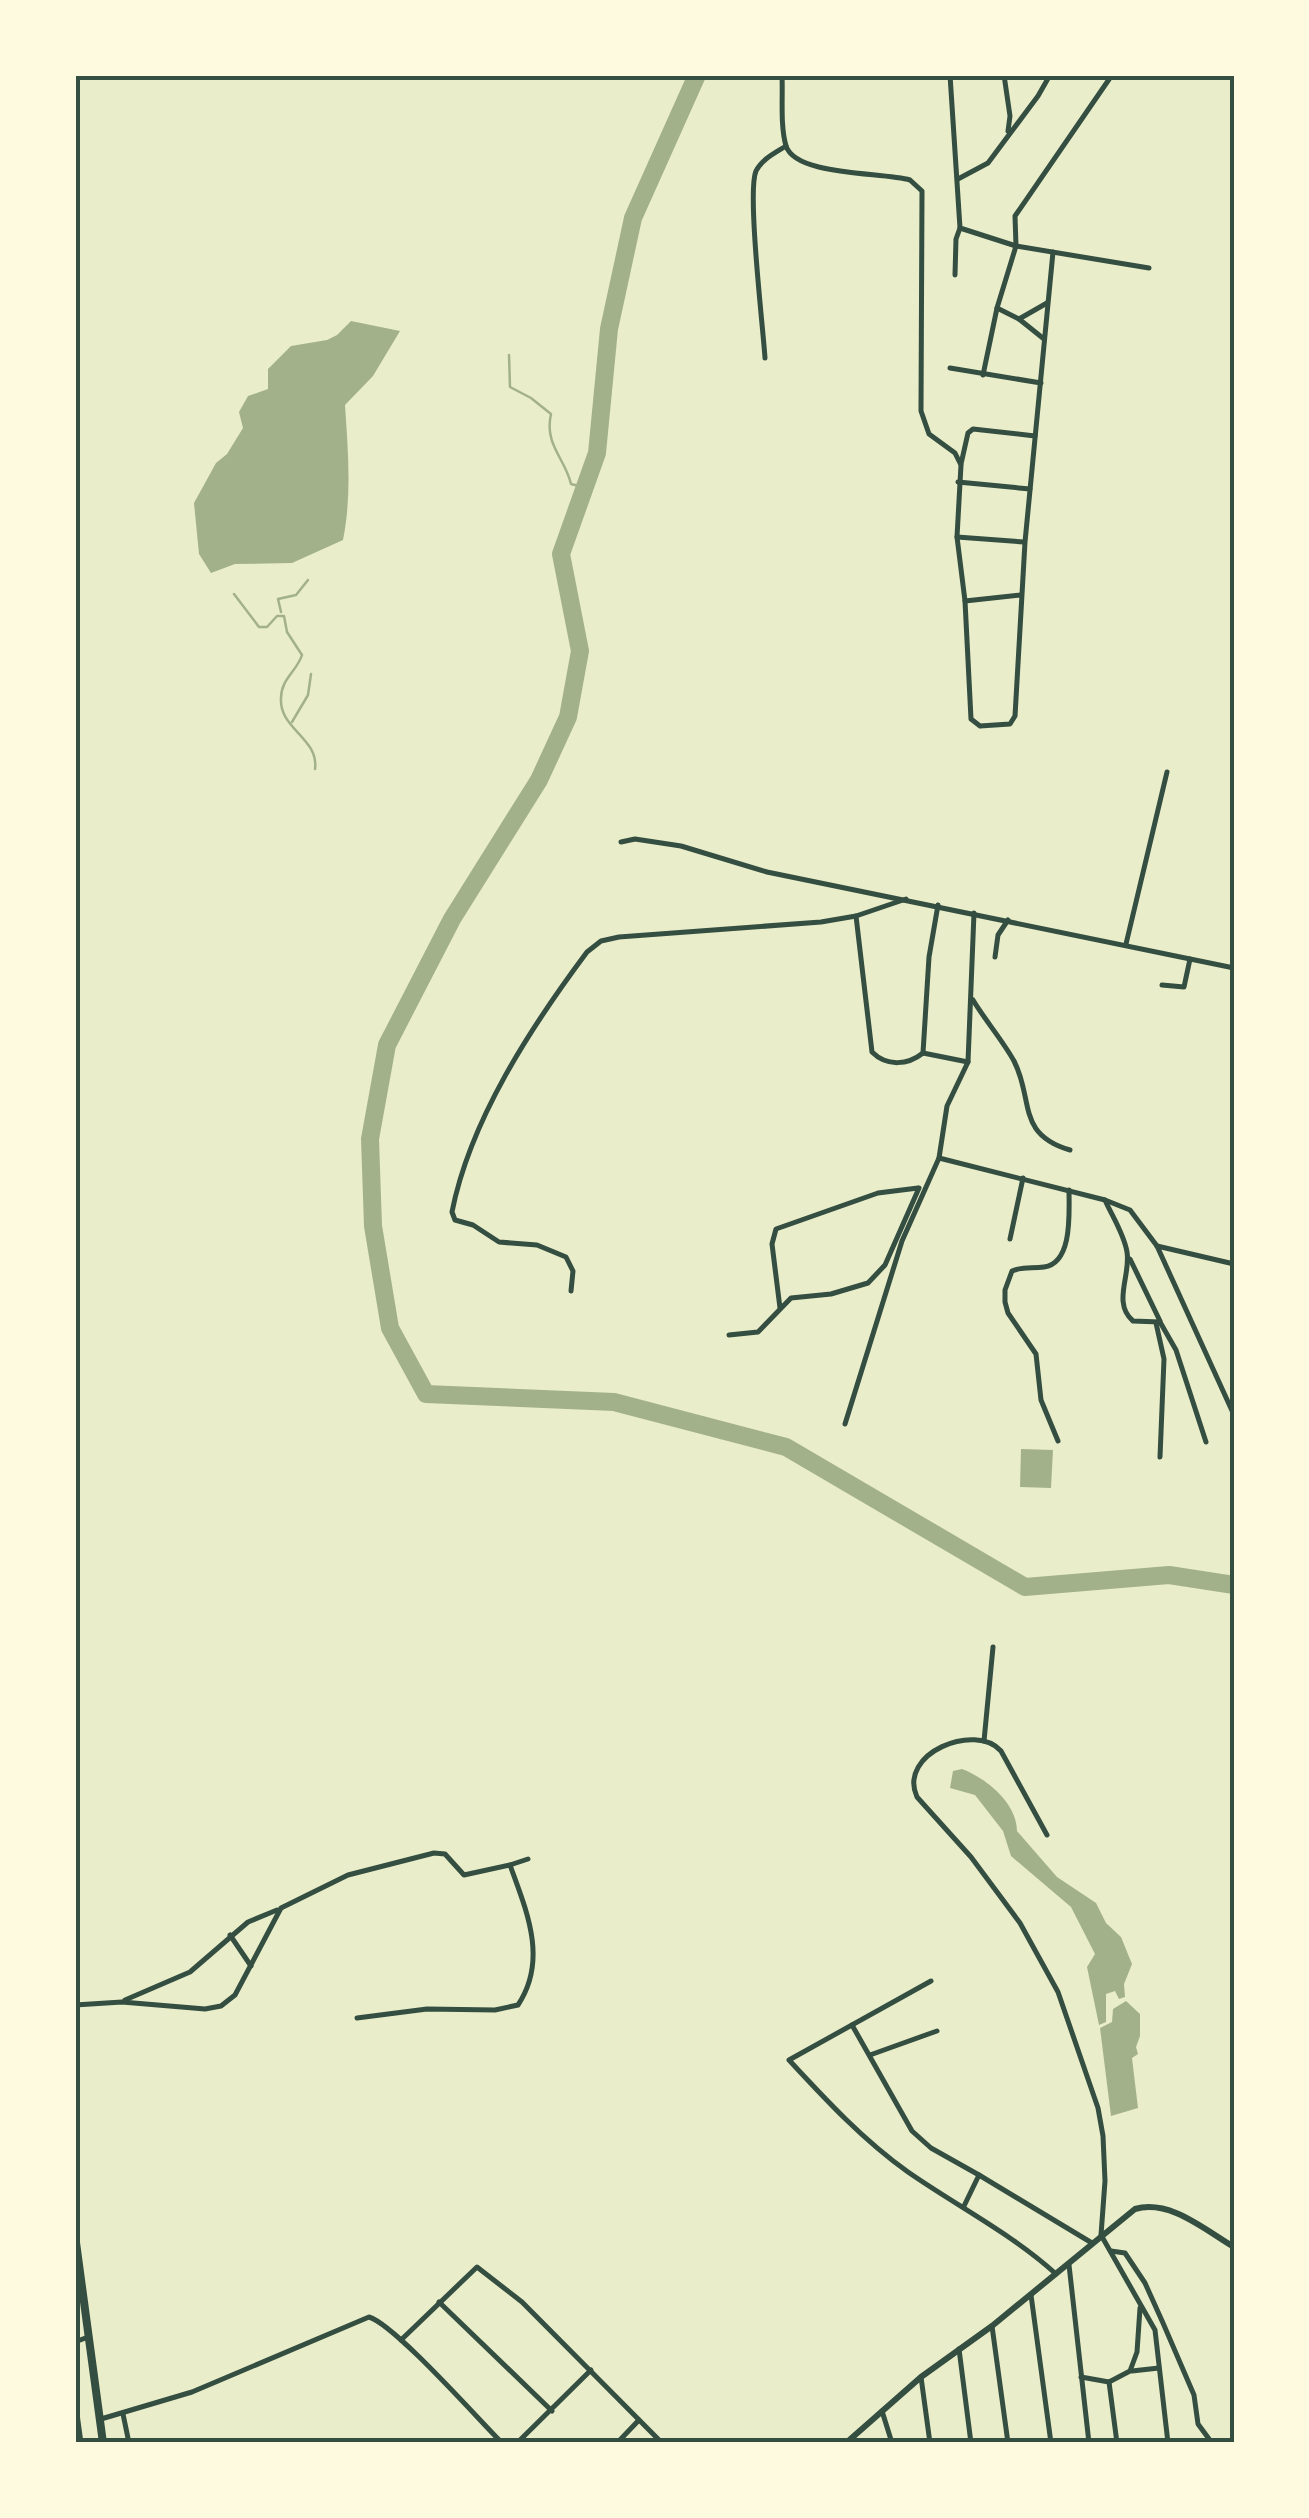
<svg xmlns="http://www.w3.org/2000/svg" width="1309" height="2518" font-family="Helvetica,sans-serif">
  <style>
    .water { fill: #a3b18a }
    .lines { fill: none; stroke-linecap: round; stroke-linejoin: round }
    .stream { stroke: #a3b18a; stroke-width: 2.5 }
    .river { stroke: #a3b18a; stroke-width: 18 }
    .minor { stroke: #344e41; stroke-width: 5 }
    .secondary { stroke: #344e41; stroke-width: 6 }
    .primary { stroke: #344e41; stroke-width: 8 }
    .neatline { fill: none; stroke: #344e41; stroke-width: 4 }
  </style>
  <rect width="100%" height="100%" fill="#e9edc9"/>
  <g class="water">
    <path d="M351,321L400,331L373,376L345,405C348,451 352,495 343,540L292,563L235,564L211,573L199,554L194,503L216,463L227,454L243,428L239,412L248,396L268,389V369L291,346L327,340L337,335Z"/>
    <polygon points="1021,1449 1053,1450 1051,1488 1020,1487"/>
    <path d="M962,1769C986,1778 1017,1803 1017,1831L1057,1877L1096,1903L1106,1923L1121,1937L1132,1964L1124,1984L1125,1997L1119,1999L1115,1991L1106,1994V2022L1099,2025L1087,1967L1095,1954L1071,1907L1011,1856L1003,1831L975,1795L950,1788L953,1771Z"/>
    <polygon points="1126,2001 1140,2014 1140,2036 1136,2047 1138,2054 1132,2058 1138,2108 1111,2116 1100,2028 1112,2022 1113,2009"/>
  </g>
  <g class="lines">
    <g class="stream">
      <path d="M509,355L510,387L531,398L551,414C544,445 565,458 571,484L591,489"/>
      <path d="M234,594L259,627H267L277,616H284L287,632L302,655C297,671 281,679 281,698C279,729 319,738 315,769"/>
      <polyline points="281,612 278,599 296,595 308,580"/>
      <polyline points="292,722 308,695 311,674"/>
    </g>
    <polyline class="river" points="697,75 633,218 609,329 597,453 561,554 580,651 568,717 539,780 452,919 387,1045 370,1139 373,1226 390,1328 426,1394 614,1402 786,1447 1025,1587 1169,1575 1234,1585"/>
    <g class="minor">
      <path d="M782,75C783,97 780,125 786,146C796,176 881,172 910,180L922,191L921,411L929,434L955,453L961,465L957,537L965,601L971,719L980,726L1010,724L1015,716L1025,542L1053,252"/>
      <polyline points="950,75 960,228 1016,246 1149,268"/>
      <polyline points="1004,75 1010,116 1008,131"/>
      <polyline points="958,179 988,163 1038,96 1050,75"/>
      <polyline points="955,275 956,239 960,228"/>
      <polyline points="997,308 1019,319 1044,339"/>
      <polyline points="1019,319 1047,303"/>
      <path d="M765,358C763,327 747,192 756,171C762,159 775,153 786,146"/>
      <polyline points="950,368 1041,383"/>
      <polyline points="983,375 997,308 1016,246 1015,216 1112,75"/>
      <polyline points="961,464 968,433 973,429 1035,436"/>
      <polyline points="958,482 1030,489"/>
      <polyline points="957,537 1024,542"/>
      <polyline points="965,601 1021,595"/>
      <polyline points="621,842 635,839 681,846 767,872 1234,968"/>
      <polyline points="938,905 929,957 923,1053 968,1062"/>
      <path d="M856,916L872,1052C887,1067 908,1065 923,1053"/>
      <polyline points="1126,944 1167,772"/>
      <polyline points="995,957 998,935 1008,920"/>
      <polyline points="1162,985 1184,987 1190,959"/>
      <path d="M973,1000C985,1020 1003,1041 1014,1061C1034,1100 1016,1134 1070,1150"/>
      <path d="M939,1158L1105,1200C1112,1216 1124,1234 1127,1252C1131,1275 1112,1303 1133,1321L1160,1322L1176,1350L1206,1442"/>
      <polyline points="1105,1200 1130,1210 1157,1246 1234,1415"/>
      <polyline points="1010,1239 1023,1178"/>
      <polyline points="1157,1246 1234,1264"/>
      <polyline points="1130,1259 1160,1321"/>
      <path d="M571,1291L573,1271L566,1257L537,1245L499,1242L473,1225L455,1220L452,1212C470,1120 531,1027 587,952L601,941L619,937L821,922L856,916L906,899"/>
      <polyline points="780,1308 772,1244 776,1229 878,1193 918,1188"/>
      <polyline points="1156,1323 1164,1359 1160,1457"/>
      <polyline points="729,1335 758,1332 791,1298 831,1294 868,1283 885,1265 919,1188"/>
      <polyline points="845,1424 902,1241 939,1158 947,1106 968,1062 974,913"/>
      <path d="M1058,1441L1041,1400L1036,1354L1008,1313L1005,1302V1290L1012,1271C1024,1266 1032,1269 1044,1267C1073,1263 1069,1212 1069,1190"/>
      <polyline points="984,1741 993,1647"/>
      <path d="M1047,1835L1001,1751C976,1722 897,1753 917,1797L971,1857L1020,1923L1058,1992L1098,2108L1103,2136L1105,2181L1101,2235L1155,2330L1168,2443"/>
      <polyline points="510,1865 528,1859"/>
      <polyline points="230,1935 251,1966"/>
      <path d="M931,1981L789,2060C826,2100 863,2140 908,2172C957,2206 1012,2234 1056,2274"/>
      <polyline points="125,2000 190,1972 248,1922 277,1910"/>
      <path d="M75,2005L122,2002L205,2009L221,2006L235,1995L281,1908L348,1875L434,1853L445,1854L464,1875L510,1865C527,1912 548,1960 518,2005L495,2010L427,2009L357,2018"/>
      <polyline points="852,2025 912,2131 931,2148 979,2175 964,2206"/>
      <polyline points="870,2055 937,2031"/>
      <polyline points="979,2175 1092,2243"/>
      <polyline points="1111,2251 1125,2253 1145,2283 1163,2323 1194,2395 1198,2424 1212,2443"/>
      <polyline points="1069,2265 1089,2443"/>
      <polyline points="1031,2295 1051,2443"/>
      <polyline points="439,2302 552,2411"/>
      <polyline points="992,2326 1008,2443"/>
      <polyline points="401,2340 477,2267 522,2302 662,2443"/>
      <polyline points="75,2342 88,2337"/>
      <polyline points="959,2349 971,2443"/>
      <polyline points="1132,2371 1159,2368"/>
      <polyline points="921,2377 930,2443"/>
      <polyline points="1081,2377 1109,2382 1130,2371 1137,2352 1140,2308"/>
      <polyline points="1109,2382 1117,2443"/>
      <polyline points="75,2399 81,2443"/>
      <polyline points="882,2411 892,2443"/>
      <polyline points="123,2414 129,2443"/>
      <path d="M101,2419L192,2392L369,2317C395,2325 477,2418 502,2443"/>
      <polyline points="517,2443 591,2370"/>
      <polyline points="617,2443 639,2420"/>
    </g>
    <path class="secondary" d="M846,2443L921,2377L992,2326L1135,2209C1170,2199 1205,2230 1234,2247"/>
    <polyline class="primary" points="75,2235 103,2443"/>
  </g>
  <rect width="1309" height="2518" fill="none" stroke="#fefae0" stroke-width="155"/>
  <rect x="78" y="78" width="1154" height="2362" class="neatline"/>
</svg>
